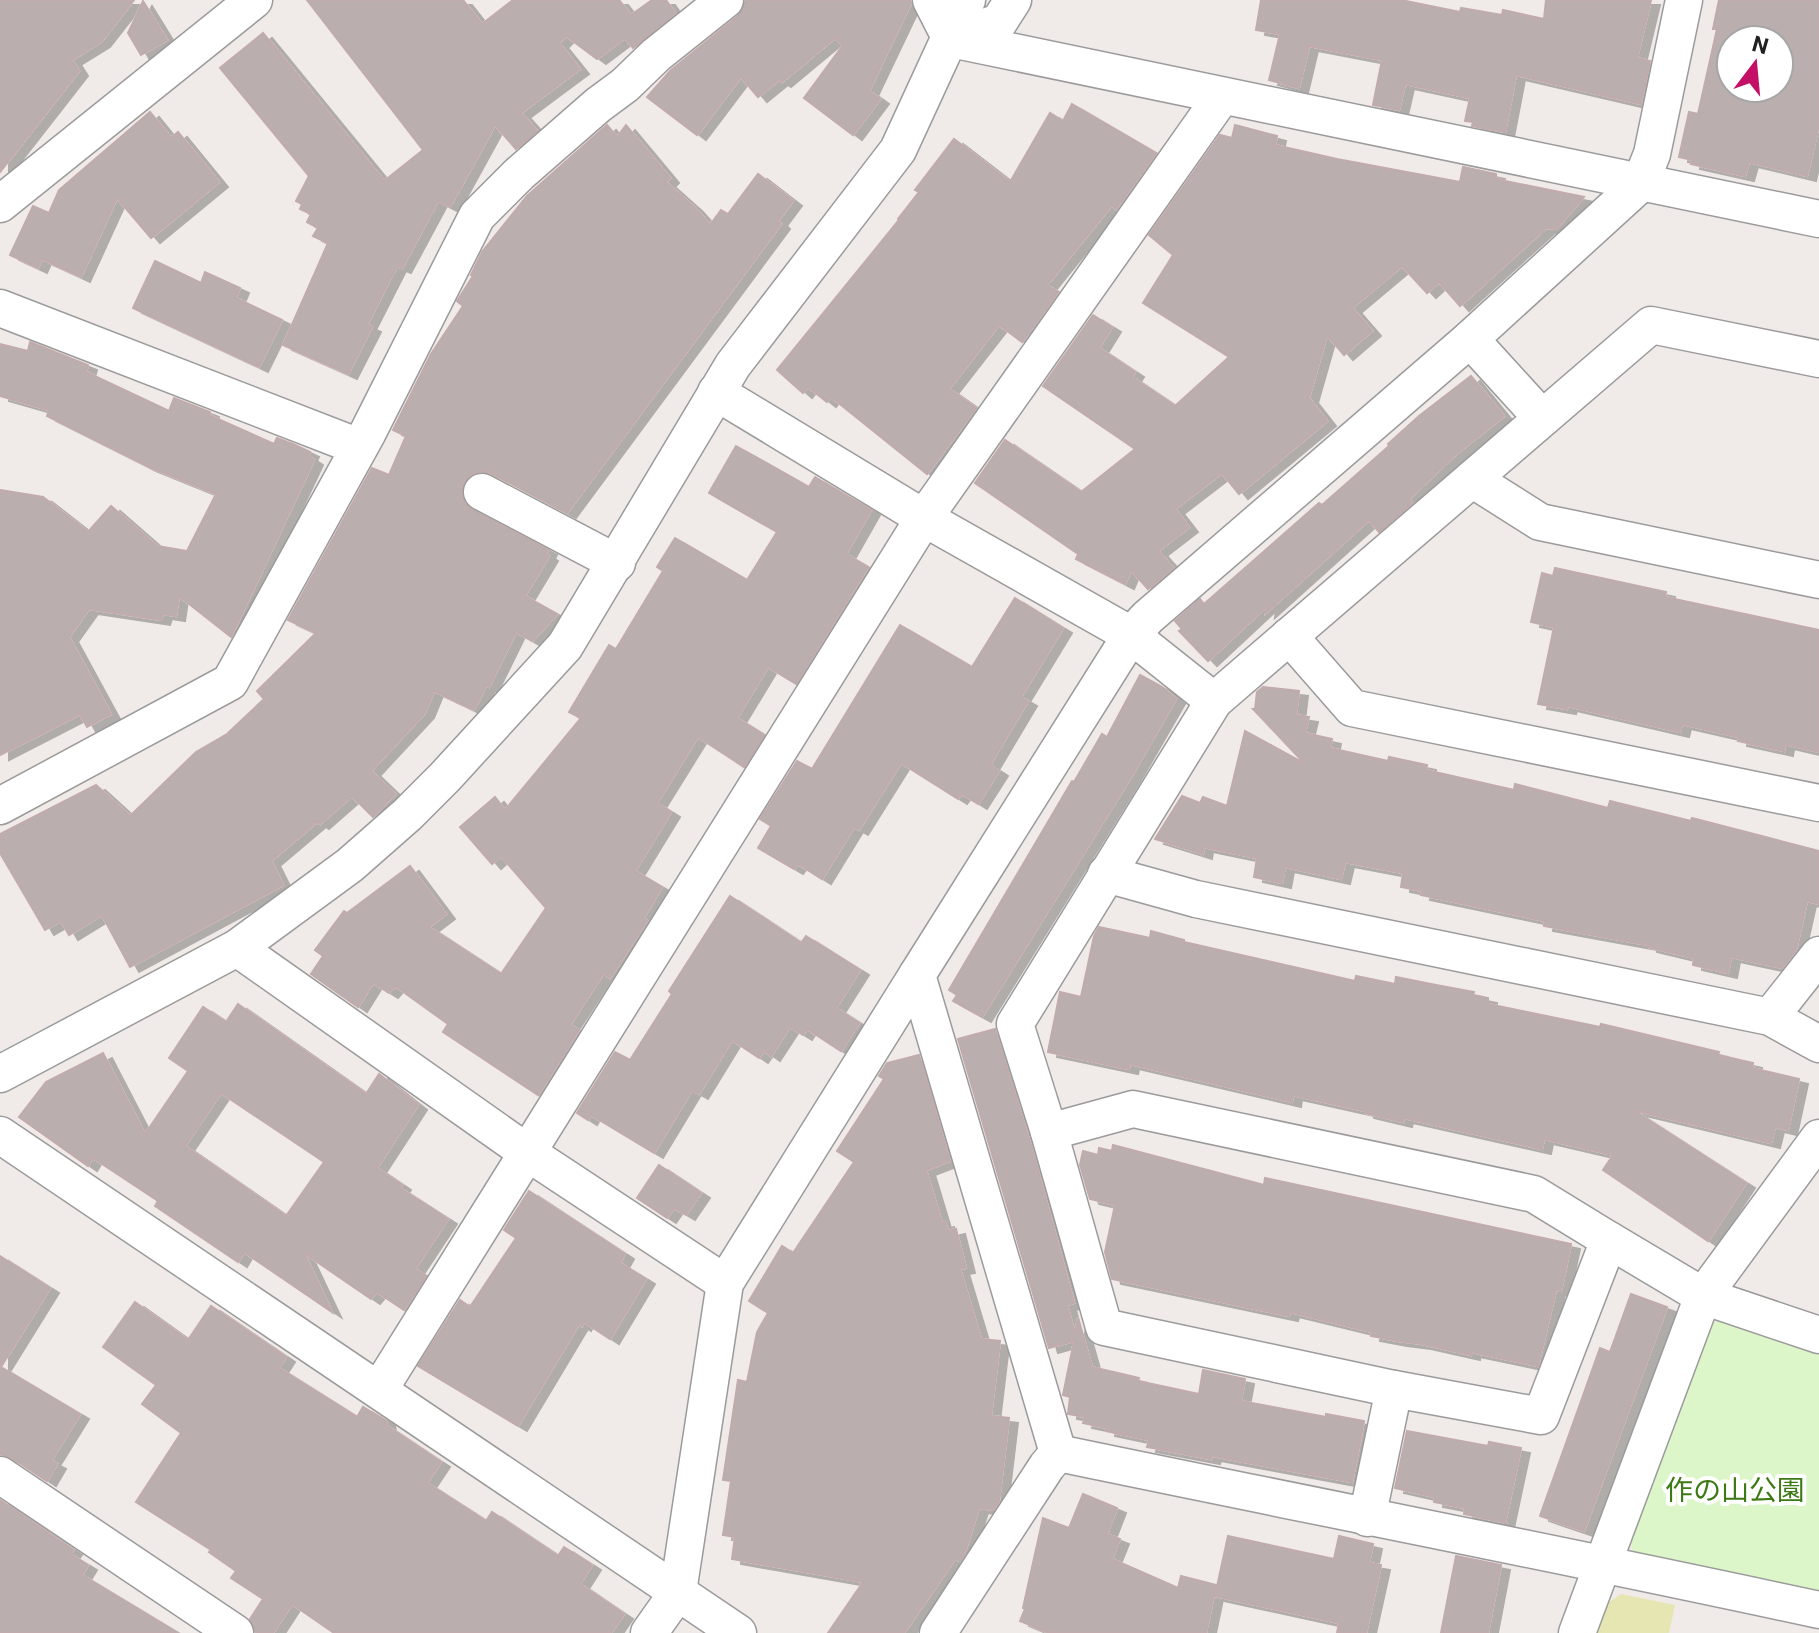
<svg xmlns="http://www.w3.org/2000/svg" width="1819" height="1633" font-family="Roboto,'Noto Sans JP',sans-serif">
  <style>
    .grass { fill: #e5e6b2 }
    .park { fill: #dcf6c9 }
    .building { fill: #baaeae; stroke: #c1abac; stroke-width: 2; fill-rule: evenodd; filter: url(#shadow) }
    .lines { fill: none; stroke-linecap: round; stroke-linejoin: round }
    .minor-casing { stroke: #9b9b9b; stroke-width: 39 }
    .minor { stroke: #fff; stroke-width: 36 }
    .labels { text-anchor: middle; dominant-baseline: central; stroke-width: 8; stroke-linejoin: round; paint-order: stroke }
    .park-label { font-size: 28px; fill: #3d7914; stroke: #fff }
  </style>
  <defs>
    <filter id="shadow"><feDropShadow dx="9" dy="5" stdDeviation="0" flood-color="#0004"/></filter>
  </defs>
  <rect width="100%" height="100%" fill="#f0eae8"/>
  <polygon class="grass" points="1621,1594 1675,1605 1669,1633 1594,1633 1608,1603"/>
  <polygon class="park" points="1723,1318 1819,1350 1819,1595 1636,1556 1628,1540 1706,1327"/>
  <g class="building">
    <polygon points="0,0 134,0 101,42 72,60 79,71 0,172"/>
    <polygon points="307,0 463,0 482,24 513,0 619,0 631,15 652,0 666,0 675,13 633,48 625,38 597,59 566,36 559,43 580,69 521,113 537,131 516,149 495,125 450,207 438,201 402,268 397,266 367,325 372,327 348,374 283,345 328,243 313,236 318,228 307,222 311,214 300,209 302,204 296,201 309,176 220,68 263,33 384,181 423,150"/>
    <polygon points="746,0 910,0 911,3 869,91 880,99 853,135 804,98 843,45 835,38 782,82 779,80 758,97 741,77 697,135 647,97 670,71 738,16"/>
    <polygon points="1261,0 1401,0 1460,12 1461,8 1502,15 1503,10 1544,19 1546,0 1651,0 1637,58 1650,61 1641,104 1516,75 1505,132 1472,126 1473,122 1465,121 1470,98 1405,84 1399,110 1373,105 1382,60 1309,46 1299,88 1269,80 1280,34 1256,30"/>
    <path d="M1719,0H1819V125L1807,176L1749,162L1745,176L1691,164L1692,160L1679,157L1689,112L1698,114L1717,29H1713ZM1731,40H1779V88H1731Z"/>
    <polygon points="143,1 167,40 141,55 128,33"/>
    <polygon points="1072,104 1156,153 1116,209 1112,205 1047,285 1058,292 1022,342 999,325 949,389 976,408 927,474 831,397 827,402 808,387 803,393 777,370 899,220 898,219 919,192 915,190 954,139 1010,182 1050,113 1063,121"/>
    <polygon points="150,112 171,138 178,132 219,182 151,238 117,198 81,277 42,259 38,268 10,255 33,206 49,213 59,190"/>
    <polygon points="607,125 617,137 626,125 670,178 666,182 694,207 710,225 721,210 728,214 758,174 793,201 778,221 781,224 567,513 491,473 480,471 470,475 464,482 461,494 465,504 472,510 548,550 546,554 549,556 525,596 557,614 532,641 516,632 489,687 486,686 474,710 434,691 425,713 371,771 395,794 373,817 352,796 320,824 317,822 271,861 283,885 130,967 102,915 69,935 61,921 45,930 0,853 0,834 96,785 130,816 196,752 227,734 264,699 257,691 316,633 288,620 372,468 389,475 406,436 393,430 431,354 463,306 457,301 473,276 471,275 482,252 527,196"/>
    <polygon points="1235,125 1277,136 1275,145 1337,159 1460,182 1463,167 1496,174 1496,178 1505,181 1584,197 1556,229 1546,228 1460,306 1439,282 1427,293 1402,266 1352,308 1372,331 1344,355 1327,335 1309,398 1327,421 1239,494 1222,473 1175,509 1189,527 1158,551 1173,568 1148,589 1131,570 1125,584 1076,559 1078,554 975,483 1005,440 1081,492 1135,449 1043,386 1093,315 1112,327 1099,348 1135,372 1132,377 1175,406 1229,357 1143,303 1173,255 1149,235 1220,135 1232,138"/>
    <polygon points="155,261 201,283 205,272 240,288 236,298 282,320 259,367 133,308"/>
    <polygon points="30,342 88,365 86,372 169,411 174,398 210,412 209,415 274,444 277,438 293,444 310,452 308,456 314,460 231,637 179,596 176,616 163,614 161,620 89,609 69,637 111,714 87,727 80,714 0,755 0,490 43,497 88,532 111,506 157,546 187,551 216,494 147,466 47,416 49,410 0,396 0,344 28,351"/>
    <polygon points="1471,376 1504,416 1454,456 1409,499 1412,503 1379,532 1369,520 1266,613 1267,606 1208,661 1179,631 1182,629 1175,621 1200,599 1204,604 1319,503 1322,505 1389,446 1388,444 1419,416"/>
    <polygon points="736,446 809,487 815,477 871,510 846,554 868,567 796,684 768,667 737,718 764,735 744,767 698,737 657,803 671,812 635,871 662,887 643,919 647,921 610,978 603,974 570,1025 579,1030 538,1095 443,1032 448,1024 395,986 389,993 373,983 358,1007 311,974 323,956 315,950 344,911 347,913 410,866 446,914 429,927 501,974 546,908 501,856 492,864 460,827 495,797 505,810 581,718 569,712 609,645 616,649 663,571 657,567 675,538 747,580 777,532 709,493"/>
    <polygon points="1555,568 1666,592 1665,597 1819,630 1819,752 1785,744 1784,751 1738,741 1739,737 1682,724 1680,732 1568,706 1567,709 1538,704 1554,627 1531,622 1542,573 1553,576"/>
    <polygon points="1015,598 1063,628 1021,697 1028,701 990,765 999,771 978,804 962,794 958,799 901,763 859,830 854,827 822,879 798,864 794,869 758,848 771,826 760,819 797,761 812,769 900,625 972,667"/>
    <polygon points="1140,675 1162,687 1176,699 1131,777 982,1017 953,1001 957,995 949,990 1072,781 1074,782 1102,734 1107,737"/>
    <polygon points="1263,687 1299,691 1296,715 1309,717 1305,733 1332,739 1330,748 1388,761 1389,757 1427,765 1426,770 1514,790 1515,784 1608,808 1610,801 1691,821 1692,818 1819,851 1819,904 1807,901 1796,950 1782,968 1731,957 1728,973 1693,965 1694,958 1648,947 1648,945 1544,926 1545,921 1421,895 1422,891 1401,887 1403,873 1345,862 1341,879 1285,867 1282,883 1254,877 1257,858 1204,847 1203,854 1155,839 1182,796 1200,803 1203,797 1227,806 1245,731 1305,764 1253,709 1255,709 1257,692"/>
    <polygon points="730,896 801,943 806,936 860,970 836,1008 859,1023 841,1051 807,1029 803,1035 790,1027 771,1056 764,1051 759,1058 732,1040 699,1094 692,1090 654,1153 591,1115 588,1120 577,1113 615,1052 630,1060 672,994 669,991"/>
    <polygon points="1099,927 1150,938 1151,931 1184,940 1184,942 1355,981 1356,976 1395,984 1396,977 1436,985 1474,992 1473,995 1488,998 1488,1004 1600,1027 1601,1024 1719,1052 1718,1055 1753,1063 1752,1068 1799,1079 1788,1130 1775,1127 1771,1143 1633,1110 1746,1183 1708,1241 1603,1170 1613,1155 1544,1139 1542,1149 1404,1118 1403,1122 1365,1113 1365,1111 1293,1095 1292,1102 1130,1064 1129,1069 1048,1052 1060,992 1081,997 1094,936"/>
    <path d="M238,1004L366,1094L379,1074L418,1105L377,1168L402,1185L400,1188L448,1219L415,1269L426,1276L404,1310L377,1292L371,1299L304,1253L332,1312L244,1252L238,1262L155,1206L158,1201L93,1158L88,1166L19,1117L46,1082L103,1053L145,1134L188,1071L169,1058L203,1007L226,1022ZM221,1093L324,1162L286,1216L185,1146Z"/>
    <polygon points="995,1029 1033,1152 1074,1303 1067,1305 1075,1334 1078,1318 1092,1367 1139,1378 1138,1381 1199,1394 1203,1370 1245,1379 1241,1401 1326,1417 1326,1414 1364,1421 1352,1482 1212,1456 1211,1459 1147,1447 1149,1440 1106,1431 1107,1428 1083,1423 1085,1417 1068,1414 1070,1397 1063,1395 1074,1341 1049,1348 958,1039"/>
    <polygon points="919,1055 950,1161 926,1170 942,1223 945,1222 948,1231 956,1229 966,1268 960,1269 981,1339 1000,1341 991,1416 1009,1418 999,1501 993,1510 979,1508 964,1555 960,1561 955,1559 904,1633 828,1633 863,1582 732,1559 735,1537 723,1535 731,1481 723,1480 738,1380 747,1382 757,1332 768,1313 749,1301 782,1246 793,1253 854,1162 837,1151 884,1079 879,1076 887,1063"/>
    <polygon points="1113,1145 1264,1185 1265,1178 1571,1244 1561,1291 1556,1290 1538,1366 1471,1352 1471,1355 1422,1344 1398,1341 1371,1336 1372,1332 1290,1312 1289,1316 1112,1279 1105,1252 1115,1205 1090,1199 1080,1165 1083,1151 1098,1155 1099,1148 1112,1151"/>
    <polygon points="659,1165 701,1193 686,1215 674,1208 667,1218 637,1198"/>
    <polygon points="529,1191 625,1254 620,1263 646,1279 610,1339 584,1322 582,1326 579,1324 518,1426 418,1366 460,1300 470,1307 516,1238 504,1230"/>
    <polygon points="0,1256 50,1288 1,1367 80,1414 51,1461 57,1464 47,1481 12,1458 0,1454"/>
    <polygon points="1631,1294 1667,1307 1584,1531 1540,1516 1600,1348 1610,1352"/>
    <polygon points="135,1302 188,1340 211,1306 286,1357 279,1368 357,1417 363,1407 386,1421 387,1426 441,1462 427,1483 486,1521 492,1512 558,1556 564,1547 592,1565 580,1584 624,1614 611,1633 334,1633 292,1604 273,1633 256,1633 250,1619 263,1599 231,1578 236,1571 209,1552 211,1550 136,1502 181,1433 142,1404 156,1385 103,1347"/>
    <polygon points="1407,1431 1488,1446 1489,1442 1521,1448 1505,1523 1507,1523 1464,1514 1465,1508 1434,1502 1435,1497 1395,1488"/>
    <polygon points="1083,1494 1117,1508 1107,1534 1120,1539 1112,1559 1178,1588 1181,1576 1216,1585 1206,1633 1049,1633 1020,1621 1025,1609 1023,1608 1043,1518 1069,1528"/>
    <polygon points="0,1500 73,1550 70,1554 88,1565 82,1575 178,1633 0,1633"/>
    <polygon points="1228,1536 1334,1559 1339,1536 1373,1544 1369,1563 1381,1565 1366,1633 1337,1633 1339,1623 1215,1596"/>
    <polygon points="1456,1556 1501,1565 1488,1633 1441,1633"/>
  </g>
  <g class="lines">
    <defs>
      <g id="minor">
        <polyline points="931,0 951,39"/>
        <path d="M1684,0L1652,154L1640,184L1470,339L1148,617L1131,635L917,975L1058,1453C1312,1506 1566,1555 1819,1610"/>
        <polyline points="952,38 999,22 1013,0"/>
        <polyline points="951,39 1819,219"/>
        <polyline points="0,204 254,0"/>
        <polyline points="0,308 359,447"/>
        <polyline points="1470,339 1542,418"/>
        <polyline points="716,392 924,518 1131,635 1214,701"/>
        <polyline points="1472,479 1540,522 1819,580"/>
        <polyline points="482,492 617,563"/>
        <polyline points="1289,636 1352,708 1819,803"/>
        <polyline points="0,806 230,682 368,432 477,216 519,174 598,105 625,85 656,55 725,0"/>
        <polyline points="1106,874 1196,899 1770,1017 1819,1044"/>
        <polyline points="237,948 528,1153 725,1283"/>
        <polyline points="1770,1017 1819,955"/>
        <polyline points="0,1074 237,948 350,865 408,814 445,777 565,646 733,365 898,150 967,0"/>
        <polyline points="1049,1132 1133,1109 1534,1194 1609,1240 1541,1416 1394,1389 1367,1518"/>
        <polyline points="0,1135 738,1633"/>
        <polyline points="1609,1240 1703,1296 1819,1335"/>
        <polyline points="1394,1389 1104,1327 1049,1132 1015,1024 1214,701 1651,325 1819,359"/>
        <polyline points="379,1390 924,518 1222,96"/>
        <polyline points="0,1475 235,1633"/>
        <polyline points="649,1633 678,1592 725,1283 917,975"/>
        <polyline points="938,1633 1047,1466 1058,1453"/>
        <polyline points="1577,1633 1703,1296 1819,1138"/>
      </g>
    </defs>
    <use href="#minor" class="minor-casing"/>
    <use href="#minor" class="minor"/>
  </g>
  <g class="labels">
    <g class="park-label">
      <text x="1735" y="1490">作の山公園</text>
    </g>
  </g>
  <g transform="translate(1755 64) rotate(16)"><circle r="38" fill="#ffffff" stroke="#a6a6a6" stroke-width="2"/>
  <path d="M0-6L14 30L0 20L-14 30Z" fill="#c30f66"/>
  <text y="-12" font-size="22" font-weight="bold" text-anchor="middle" fill="#212121">N</text>
  </g>
</svg>
